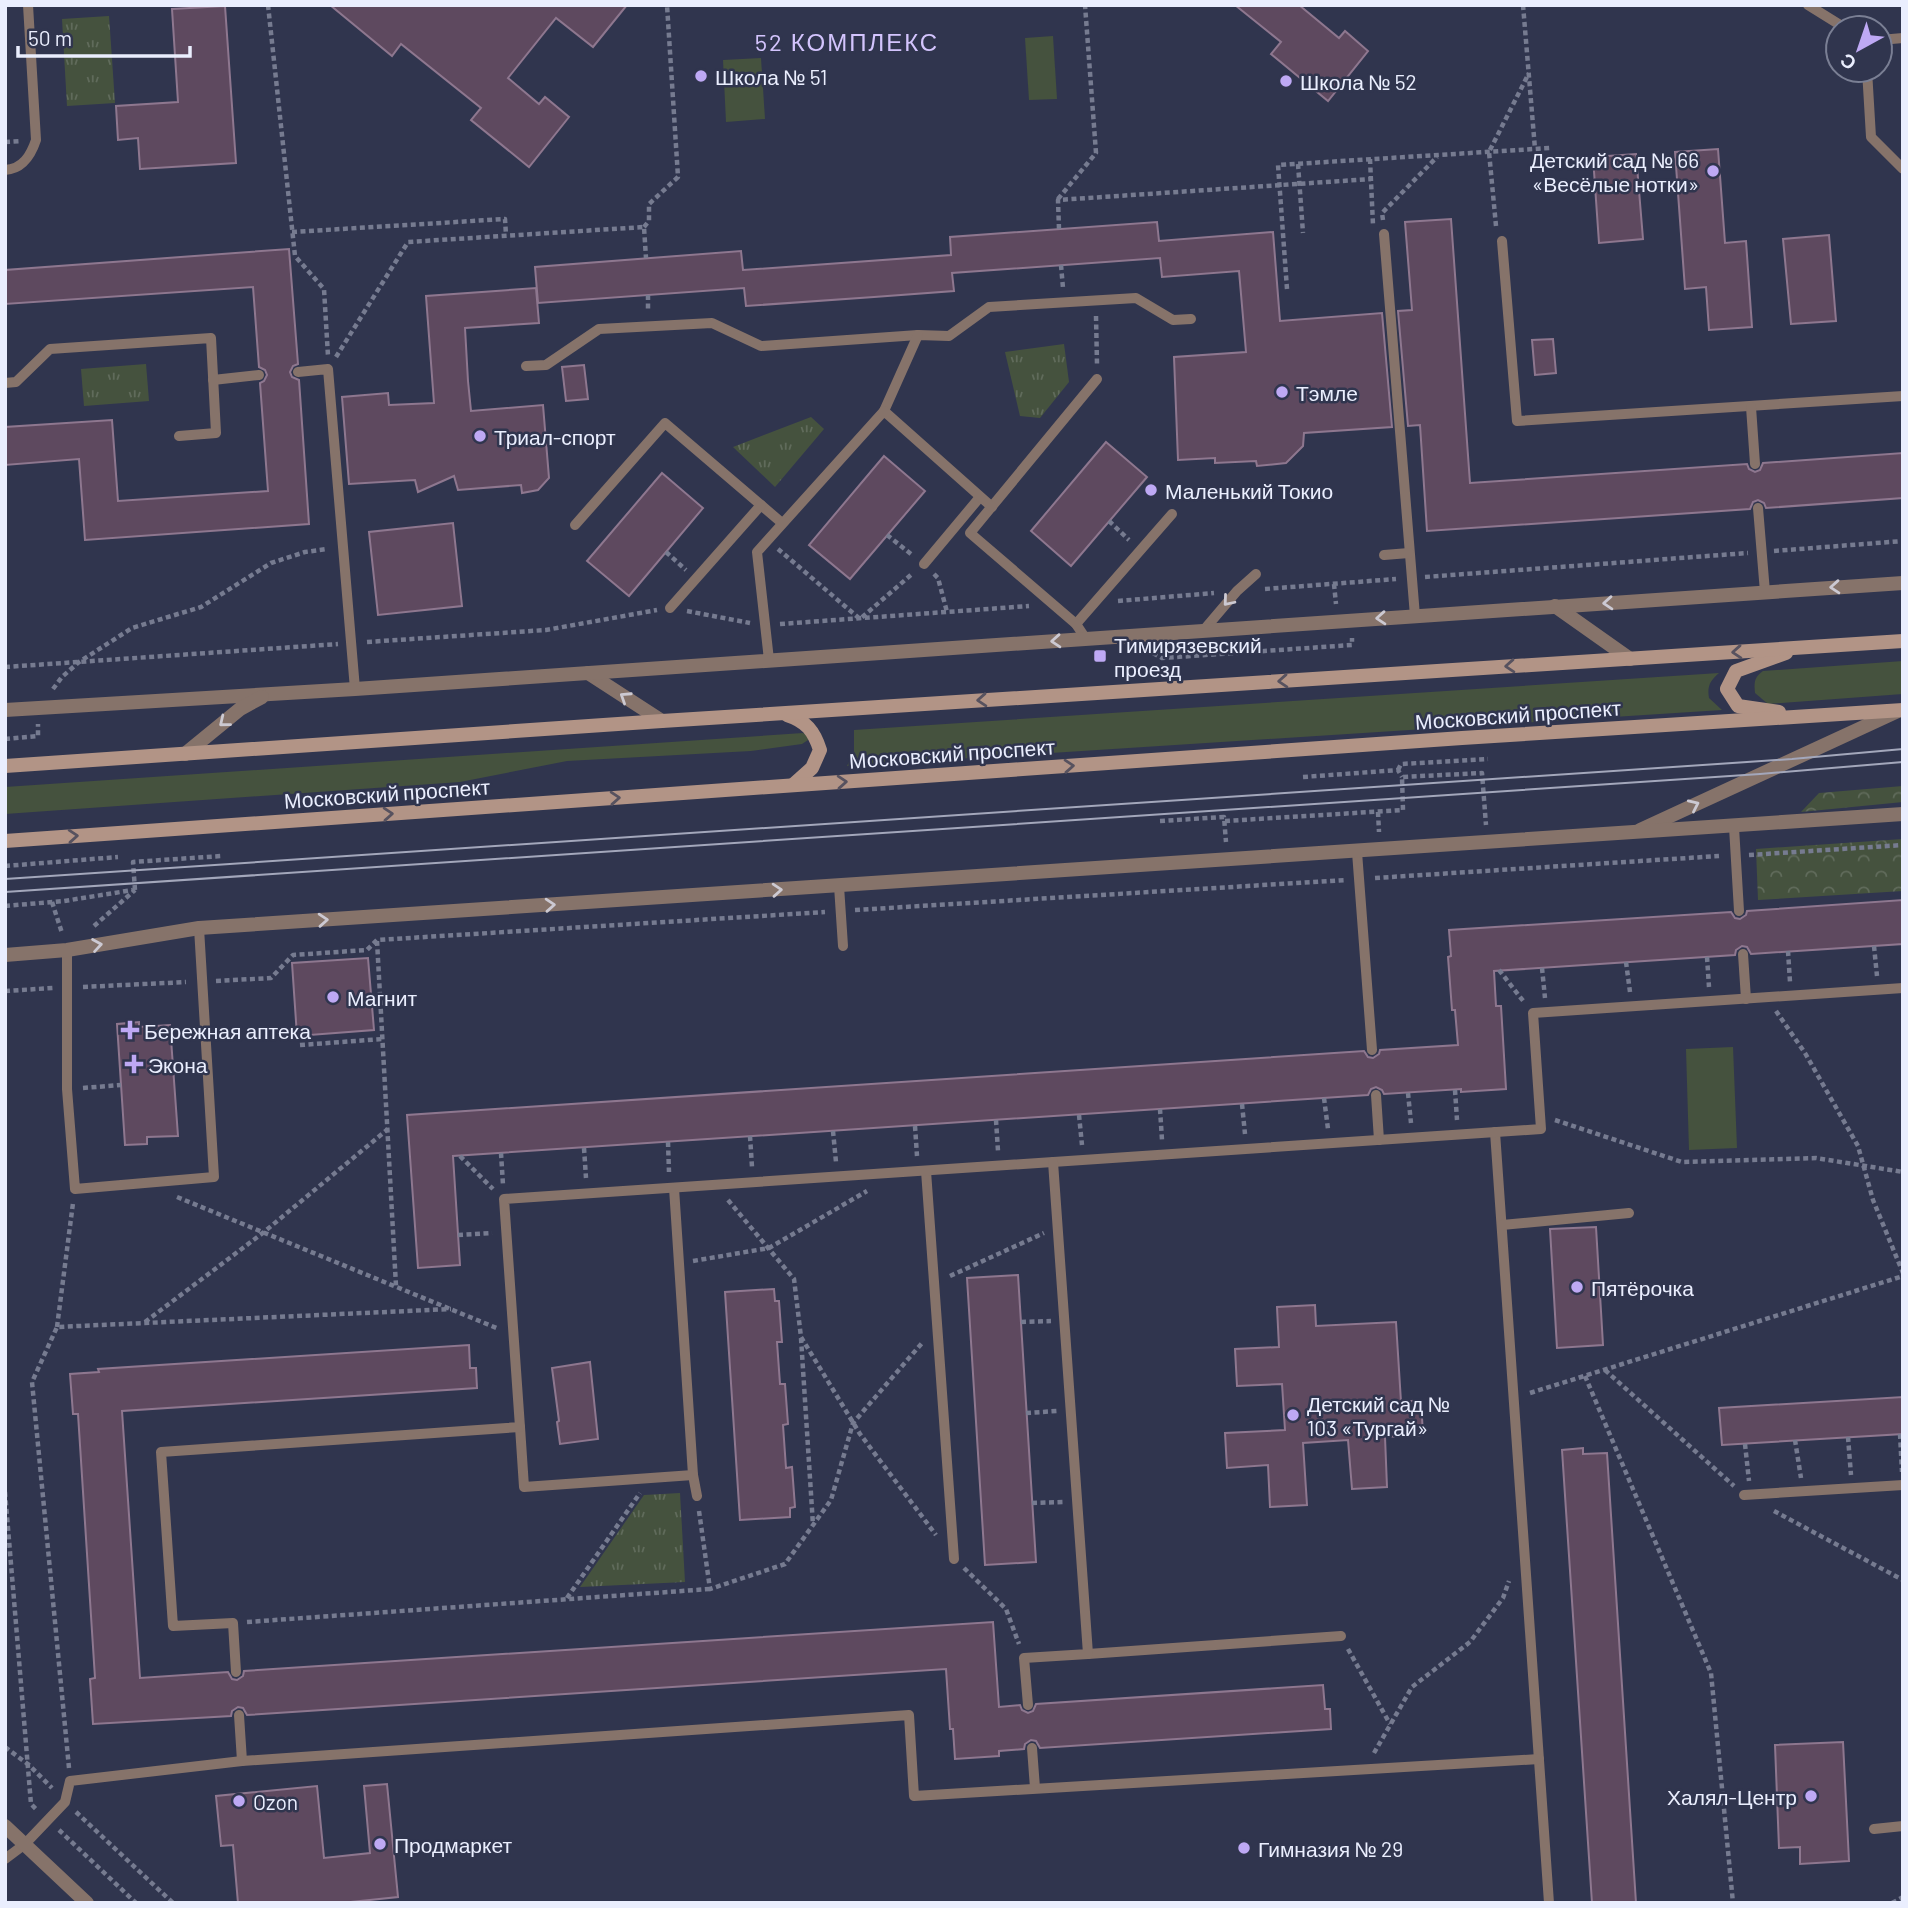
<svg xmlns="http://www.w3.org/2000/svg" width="1908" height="1908" font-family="Barlow,sans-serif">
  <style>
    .grass { fill: #45523e }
    .forest { fill: url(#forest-crowns) }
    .park { fill: url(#park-tufts) }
    .building { fill: #5e495f; stroke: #8e778f; stroke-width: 2 }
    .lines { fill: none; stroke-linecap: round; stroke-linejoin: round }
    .path { stroke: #767b90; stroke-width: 4.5; stroke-dasharray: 5 3.5; stroke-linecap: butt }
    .service { stroke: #86736a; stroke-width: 10 }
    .minor { stroke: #86736a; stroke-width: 14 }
    .secondary { stroke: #b29486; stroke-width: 14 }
    .tram { stroke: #a3a7bb; stroke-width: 2 }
    .oneway { stroke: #ccc9d2 }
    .oneway2 { stroke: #57525f }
    .poi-dot { fill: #bea9f4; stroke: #30354e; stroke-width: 2.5 }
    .labels { text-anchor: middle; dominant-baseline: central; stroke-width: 5; stroke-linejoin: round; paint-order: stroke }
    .poi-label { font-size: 21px; fill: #eaeefe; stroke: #30354e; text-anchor: start }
    .street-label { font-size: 21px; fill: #eaeefe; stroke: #30354e }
    .quarter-label { font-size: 24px; letter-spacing: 2px; fill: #d3c4fd; stroke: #30354e }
  </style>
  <defs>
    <pattern id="forest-crowns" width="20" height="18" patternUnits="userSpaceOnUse" patternTransform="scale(1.75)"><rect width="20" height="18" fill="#45523e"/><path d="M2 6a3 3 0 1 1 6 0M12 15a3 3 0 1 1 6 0" fill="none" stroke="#606b5b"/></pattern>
    <pattern id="park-tufts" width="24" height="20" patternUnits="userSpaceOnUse" patternTransform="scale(1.75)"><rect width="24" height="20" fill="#45523e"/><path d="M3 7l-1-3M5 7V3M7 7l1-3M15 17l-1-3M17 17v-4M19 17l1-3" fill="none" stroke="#606b5b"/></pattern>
  </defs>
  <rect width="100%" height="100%" fill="#30354e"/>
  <g class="grass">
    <polygon points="1053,36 1057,99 1029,100 1025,38"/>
    <polygon points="761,58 765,119 726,122 723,60"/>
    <path d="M1903,661V694L1768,704L1755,693C1754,683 1754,677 1763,671Z"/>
    <path d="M1719,673C1710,681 1707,686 1709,698L1722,710L847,766L854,751V730Z"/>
    <polygon points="803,733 808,736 808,740 802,744 751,751 567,761 460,782 5,814 5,787"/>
    <polygon points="1733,1047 1737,1148 1689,1150 1686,1049"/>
  </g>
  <g class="forest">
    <polygon points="1903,786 1903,802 1801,812 1819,793"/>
    <polygon points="1903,839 1903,891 1758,900 1756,849"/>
  </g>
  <g class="park">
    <polygon points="109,16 115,103 67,106 62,19"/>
    <polygon points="1064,344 1069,382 1040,418 1020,416 1005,352"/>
    <polygon points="146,364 149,401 84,406 81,369"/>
    <polygon points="811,417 824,429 775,487 733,447"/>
    <polygon points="680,1493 685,1582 580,1587 644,1495"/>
  </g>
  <g class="building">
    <polygon points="330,5 627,5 593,47 556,18 508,78 539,104 545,97 569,117 529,167 471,120 481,108 401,44 392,56"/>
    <polygon points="1235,5 1299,5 1339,38 1345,31 1368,51 1328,101 1271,54 1281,42"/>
    <polygon points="225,6 236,163 140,169 138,138 118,140 116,106 178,102 172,9"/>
    <polygon points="1718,149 1725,243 1746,241 1752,327 1709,330 1706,287 1685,289 1675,152"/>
    <polygon points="1636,154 1643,239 1599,243 1593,157"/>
    <polygon points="1451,219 1470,483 1747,464 1749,469 1755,472 1760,470 1763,463 1903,453 1903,498 1766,508 1764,503 1758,500 1753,502 1750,509 1427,531 1420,425 1408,426 1398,311 1412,310 1405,222"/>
    <polygon points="1157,222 1159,241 1273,232 1280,321 1382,313 1392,427 1304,433 1303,446 1286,463 1257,466 1256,461 1215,463 1215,458 1178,460 1174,357 1246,352 1239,271 1162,277 1160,258 952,273 954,291 874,297 746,306 744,288 538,303 535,267 741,251 743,270 951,255 950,237"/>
    <polygon points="1829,235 1836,321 1791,324 1783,239"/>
    <polygon points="289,249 298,364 293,366 290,372 292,377 299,380 309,524 85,540 79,459 5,465 5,427 112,420 118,501 268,491 260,383 264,381 267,375 265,370 259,367 253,287 5,304 5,270"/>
    <polygon points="536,288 539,323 465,328 468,381 471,411 543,405 549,478 538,490 522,493 521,485 458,490 454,476 418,492 415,480 349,484 342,397 388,393 389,405 434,403 426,296"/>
    <polygon points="1553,339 1556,373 1535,375 1532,340"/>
    <polygon points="584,365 588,399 566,401 562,367"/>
    <polygon points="1106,442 1147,477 1071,566 1031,531"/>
    <polygon points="884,456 925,491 850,579 809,545"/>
    <polygon points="662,473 703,508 629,596 587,561"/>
    <polygon points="453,523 462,606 378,615 369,532"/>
    <polygon points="1903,900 1903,944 1751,954 1747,947 1742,946 1736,950 1735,955 1494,971 1496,1006 1501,1006 1506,1089 1461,1092 1461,1089 1384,1094 1382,1090 1376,1087 1371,1089 1368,1095 453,1156 460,1265 418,1268 407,1115 1364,1051 1368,1057 1373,1058 1379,1054 1380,1050 1458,1045 1455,1010 1452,1010 1448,957 1451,956 1449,930 1731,912 1735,918 1740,919 1746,915 1747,911"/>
    <polygon points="368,958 374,1030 297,1036 292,963"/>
    <polygon points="139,1022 139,1027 170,1025 178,1136 147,1137 147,1144 125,1145 117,1024"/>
    <polygon points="1596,1227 1603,1345 1557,1348 1550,1229"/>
    <polygon points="1018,1275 1036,1562 985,1565 967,1278"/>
    <polygon points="774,1289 775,1301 779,1301 782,1342 777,1342 780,1384 785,1384 788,1424 783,1425 786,1468 792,1467 795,1507 790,1508 790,1517 740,1520 725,1292"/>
    <polygon points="1315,1305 1316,1326 1396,1322 1401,1402 1421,1400 1423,1435 1385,1437 1387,1487 1352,1489 1348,1440 1303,1443 1307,1505 1270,1507 1268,1465 1227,1468 1225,1433 1285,1430 1282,1384 1237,1386 1235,1349 1279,1347 1277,1307"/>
    <polygon points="469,1345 470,1368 476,1368 477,1388 122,1411 140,1678 228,1672 232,1679 237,1680 243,1676 244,1671 993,1622 999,1707 1020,1705 1022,1710 1028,1713 1033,1711 1036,1704 1323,1685 1325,1709 1330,1709 1331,1729 1040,1748 1036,1741 1031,1740 1025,1744 1024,1749 999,1751 999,1756 955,1759 953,1729 950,1729 946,1669 247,1715 243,1708 238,1707 232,1711 231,1716 93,1724 90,1679 95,1678 78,1414 73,1414 70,1374 99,1372 98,1369"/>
    <polygon points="590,1362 598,1439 560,1444 557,1422 559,1421 552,1368"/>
    <polygon points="1903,1397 1903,1434 1722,1445 1719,1408"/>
    <polygon points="1583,1448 1583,1454 1607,1453 1636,1903 1592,1903 1562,1450"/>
    <polygon points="1843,1742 1849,1861 1800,1864 1800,1847 1779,1848 1775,1745"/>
    <polygon points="387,1784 398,1897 341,1903 238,1903 233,1845 221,1846 216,1796 317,1786 324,1858 370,1853 364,1786"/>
  </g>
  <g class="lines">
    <g class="path">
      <polyline points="268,5 295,256 324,289 328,356"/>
      <polyline points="1523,5 1535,149"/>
      <polyline points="5,142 21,141"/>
      <polyline points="1370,159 1373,225"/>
      <polyline points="1298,164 1303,233"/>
      <polyline points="1058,199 1096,153 1085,5"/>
      <polyline points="1383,220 1382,213 1437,157"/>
      <polyline points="1496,226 1489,152 1529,73"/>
      <polyline points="644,227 649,221 649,204 678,177 667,5"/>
      <polyline points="1059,229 1058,200 1371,179"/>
      <polyline points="292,232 505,219 506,235"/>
      <polyline points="1061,265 1063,288"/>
      <polyline points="1287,289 1278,165 1550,148"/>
      <polyline points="648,295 648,312"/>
      <polyline points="1096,316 1097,364"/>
      <polyline points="336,357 408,242 644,227 646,258"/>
      <polyline points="1109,521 1129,540"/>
      <polyline points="887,535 911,554"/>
      <polyline points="778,549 860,619 912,574"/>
      <polyline points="1774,551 1903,541"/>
      <polyline points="666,552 686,570"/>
      <polyline points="934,574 938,578 947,612"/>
      <polyline points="1425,577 1748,553"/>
      <polyline points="1334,584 1336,604"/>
      <polyline points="1265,589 1396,579"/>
      <polyline points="1118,601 1214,593"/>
      <polyline points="687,611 750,623"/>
      <polyline points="780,624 1029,606"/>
      <polyline points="367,642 546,630 657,610"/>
      <polyline points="1153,653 1162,658 1352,645 1352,638"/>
      <polyline points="5,667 338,644"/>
      <polyline points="53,689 62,677 79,662 132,628 201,607 271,563 305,552 327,549"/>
      <polyline points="5,739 38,736 38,724"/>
      <polyline points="1398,770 1401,764 1488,759"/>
      <polyline points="1303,777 1398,770 1402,777"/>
      <polyline points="1378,812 1379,832"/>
      <polyline points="1160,821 1224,817 1226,842"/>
      <polyline points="1225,821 1403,810 1402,777 1482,773 1486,825"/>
      <polyline points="1749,855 1903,845"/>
      <polyline points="5,866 118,857"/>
      <polyline points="1375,878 1719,856"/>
      <polyline points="135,890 133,862 221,856"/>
      <polyline points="52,902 62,933"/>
      <polyline points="5,906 64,901 133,890"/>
      <polyline points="855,910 1346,880"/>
      <polyline points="94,926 135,890"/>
      <polyline points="377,941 396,1286"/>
      <polyline points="1874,946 1877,976"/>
      <polyline points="1788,951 1790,982"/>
      <polyline points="1707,957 1709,987"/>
      <polyline points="1626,962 1630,992"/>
      <polyline points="1542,968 1545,998"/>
      <polyline points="1499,970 1524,1002"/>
      <polyline points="216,981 271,978 293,955 367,950 377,940 825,912"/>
      <polyline points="83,987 186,982"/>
      <polyline points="5,991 53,988"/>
      <polyline points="1776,1011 1805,1053 1858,1146 1873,1200 1903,1273"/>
      <polyline points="300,1045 383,1039"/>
      <polyline points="83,1088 121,1085"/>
      <polyline points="1455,1090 1457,1120"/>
      <polyline points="1408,1093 1411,1123"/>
      <polyline points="1324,1098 1328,1129"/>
      <polyline points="1242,1104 1245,1134"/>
      <polyline points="1160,1109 1162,1140"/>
      <polyline points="1079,1115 1082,1145"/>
      <polyline points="996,1120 998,1151"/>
      <polyline points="1555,1120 1682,1162 1816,1158 1903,1172"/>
      <polyline points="915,1126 917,1156"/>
      <polyline points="833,1131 836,1162"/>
      <polyline points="750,1136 752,1167"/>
      <polyline points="668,1142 669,1172"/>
      <polyline points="584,1148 586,1178"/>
      <polyline points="501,1153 503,1185"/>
      <polyline points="460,1156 493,1189"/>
      <polyline points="177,1197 499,1329"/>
      <polyline points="728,1200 794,1279 801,1337 860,1434 936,1535"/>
      <polyline points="458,1235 492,1233"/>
      <polyline points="693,1261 769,1248 867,1191"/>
      <polyline points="950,1276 1044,1233"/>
      <polyline points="145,1322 264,1232 388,1129"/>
      <polyline points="1021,1322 1051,1321"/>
      <polyline points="57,1327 73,1203"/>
      <polyline points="801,1338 813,1525"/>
      <polyline points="1605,1370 1734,1486"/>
      <polyline points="1585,1376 1711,1673 1733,1903"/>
      <polyline points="1530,1393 1903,1276"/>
      <polyline points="1026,1413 1057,1411"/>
      <polyline points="1900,1434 1902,1472"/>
      <polyline points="1848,1437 1851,1475"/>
      <polyline points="1795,1440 1801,1478"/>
      <polyline points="1745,1444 1749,1481"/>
      <polyline points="5,1492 31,1804 37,1810"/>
      <polyline points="1032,1503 1063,1502"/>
      <polyline points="699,1511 710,1589 785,1564 831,1500 853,1423 922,1343"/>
      <polyline points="1774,1511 1903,1580"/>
      <polyline points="964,1568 1006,1609 1019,1644"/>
      <polyline points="567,1598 640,1493"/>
      <polyline points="247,1622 710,1589"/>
      <polyline points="1348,1649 1390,1724"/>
      <polyline points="5,1747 29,1765 52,1788"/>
      <polyline points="1374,1753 1412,1687 1470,1642 1503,1598 1509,1581"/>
      <polyline points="69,1768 32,1382 57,1327 451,1309"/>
      <polyline points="76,1812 173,1903"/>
      <polyline points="59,1830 136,1903"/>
      <polyline points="1892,1903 1903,1897"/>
    </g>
    <g class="service">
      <polyline points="1808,5 1845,28"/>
      <polyline points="1880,40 1903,38"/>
      <polyline points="1867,70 1871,137 1903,169"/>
      <path d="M5,170C23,169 31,155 36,140L28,5"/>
      <polyline points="1384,234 1415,616"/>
      <polyline points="1502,241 1517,421 1903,396"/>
      <polyline points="526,366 546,365 599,329 712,323 761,346 918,335 949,336 989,307 1136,298 1173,320 1191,319"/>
      <polyline points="298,372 328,369 355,689"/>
      <polyline points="213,380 259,375"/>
      <polyline points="5,383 16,382 50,349 211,338 216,433 179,436"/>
      <polyline points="1751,407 1755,464"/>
      <polyline points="884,411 918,335"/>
      <polyline points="1758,508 1765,592"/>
      <polyline points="575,525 665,423 782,523"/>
      <polyline points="1384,555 1409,553"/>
      <polyline points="924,564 980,497"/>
      <polyline points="670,608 761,505"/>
      <polyline points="1076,624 1172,514"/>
      <polyline points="1203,631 1237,591 1256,574"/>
      <polyline points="1086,639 1076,624 970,533 1097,379"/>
      <polyline points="769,660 757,552 884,411 992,507"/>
      <polyline points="1734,827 1739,911"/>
      <polyline points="1357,852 1372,1050"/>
      <polyline points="839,886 843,946"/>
      <polyline points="67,950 67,1089 75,1189 214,1177 199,928"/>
      <polyline points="1743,954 1746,999"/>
      <polyline points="1376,1095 1379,1140"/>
      <polyline points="1495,1132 1549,1903"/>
      <polyline points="926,1171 954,1559"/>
      <polyline points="674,1188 693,1475 697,1496"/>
      <polyline points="1502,1225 1629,1213"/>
      <polyline points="520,1427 524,1487 693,1475"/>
      <polyline points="1744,1495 1903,1485"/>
      <polyline points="1088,1654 1341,1636"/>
      <polyline points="236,1672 233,1623 173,1626 161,1452 520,1427 504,1199 1541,1129 1533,1013 1903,988"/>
      <polyline points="1028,1705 1024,1658 1088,1654 1053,1162"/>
      <polyline points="239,1715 242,1761"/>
      <polyline points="1032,1748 1035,1788"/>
      <polyline points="1874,1829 1903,1826"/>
      <polyline points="5,1859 25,1844 65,1802 70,1781 242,1761 909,1715 914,1796 1539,1759"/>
    </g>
    <g class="minor">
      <polyline points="1555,606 1630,659"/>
      <polyline points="588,673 662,721"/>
      <polyline points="5,710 355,689 1903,583"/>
      <polyline points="185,754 240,709 262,697"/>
      <polyline points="1640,830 1898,711"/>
      <polyline points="5,955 67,950 199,928 1903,814"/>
      <polyline points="5,1826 87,1903"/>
    </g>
    <g class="secondary">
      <polyline points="1779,712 1738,706 1727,689 1736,671 1786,653"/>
      <path d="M787,715C806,721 814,731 820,750L812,768L793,785"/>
      <polyline points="5,766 662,721 1903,641"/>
      <polyline points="5,841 1462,738 1903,710"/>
    </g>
    <g class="tram">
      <polyline points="5,879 1792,759 1903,749"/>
      <polyline points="5,892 1760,774 1903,762"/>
    </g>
  </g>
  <defs><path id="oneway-chevron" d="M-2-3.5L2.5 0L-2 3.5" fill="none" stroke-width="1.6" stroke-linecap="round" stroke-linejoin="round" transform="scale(1.75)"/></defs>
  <g class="oneway">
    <use href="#oneway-chevron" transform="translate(1835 587) rotate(176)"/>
    <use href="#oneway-chevron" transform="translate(1228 601) rotate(130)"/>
    <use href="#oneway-chevron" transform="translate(1608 603) rotate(176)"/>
    <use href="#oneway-chevron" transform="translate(1381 618) rotate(176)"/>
    <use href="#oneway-chevron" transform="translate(1056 641) rotate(176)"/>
    <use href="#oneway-chevron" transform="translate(625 697) rotate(-147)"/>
    <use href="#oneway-chevron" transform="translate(224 722) rotate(141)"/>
    <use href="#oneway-chevron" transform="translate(1694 805) rotate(-25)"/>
    <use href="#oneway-chevron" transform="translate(777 890) rotate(-4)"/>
    <use href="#oneway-chevron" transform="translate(550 905) rotate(-4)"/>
    <use href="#oneway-chevron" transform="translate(323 920) rotate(-4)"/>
    <use href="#oneway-chevron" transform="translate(97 945) rotate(-9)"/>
  </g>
  <g class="oneway2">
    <use href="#oneway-chevron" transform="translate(1737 652) rotate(176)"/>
    <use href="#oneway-chevron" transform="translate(1510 666) rotate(176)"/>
    <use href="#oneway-chevron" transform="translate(1283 681) rotate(176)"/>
    <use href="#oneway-chevron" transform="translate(982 700) rotate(176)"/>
    <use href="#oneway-chevron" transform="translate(1069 766) rotate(-4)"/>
    <use href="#oneway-chevron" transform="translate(842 782) rotate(-4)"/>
    <use href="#oneway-chevron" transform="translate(615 798) rotate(-4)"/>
    <use href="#oneway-chevron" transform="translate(388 814) rotate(-4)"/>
    <use href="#oneway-chevron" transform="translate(73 836) rotate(-4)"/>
  </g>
  <g class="poi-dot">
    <circle cx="701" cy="76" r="7"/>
    <circle cx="1286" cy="81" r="7"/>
    <circle cx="1713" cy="171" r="7"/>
    <circle cx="1282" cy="392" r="7"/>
    <circle cx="480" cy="436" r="7"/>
    <circle cx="1151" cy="490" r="7"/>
    <rect x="1093" y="649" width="14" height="14" rx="3.5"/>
    <circle cx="333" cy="997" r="7"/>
    <path d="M126.5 1019.5h7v7h7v7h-7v7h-7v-7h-7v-7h7z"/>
    <path d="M130.5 1053.5h7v7h7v7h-7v7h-7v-7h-7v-7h7z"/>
    <circle cx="1577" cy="1287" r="7"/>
    <circle cx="1293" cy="1415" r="7"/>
    <circle cx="1811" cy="1796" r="7"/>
    <circle cx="239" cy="1801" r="7"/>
    <circle cx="380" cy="1844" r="7"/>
    <circle cx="1244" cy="1848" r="7"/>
  </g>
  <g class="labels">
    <g class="poi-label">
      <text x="715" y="76">Школа № 51</text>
      <text x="1300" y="81">Школа № 52</text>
      <text x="1699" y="159" text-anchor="end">Детский сад № 66<tspan x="1699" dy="24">«Весёлые нотки»</tspan></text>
      <text x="1296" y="392">Тэмле</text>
      <text x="494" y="436">Триал-спорт</text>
      <text x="1165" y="490">Маленький Токио</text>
      <text x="1114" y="644">Тимирязевский<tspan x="1114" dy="24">проезд</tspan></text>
      <text x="347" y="997">Магнит</text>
      <text x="144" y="1030">Бережная аптека</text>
      <text x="148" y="1064">Экона</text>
      <text x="1591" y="1287">Пятёрочка</text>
      <text x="1307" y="1403">Детский сад №<tspan x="1307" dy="24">103 «Тургай»</tspan></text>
      <text x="1797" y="1796" text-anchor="end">Халял-Центр</text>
      <text x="253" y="1801">Ozon</text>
      <text x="394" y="1844">Продмаркет</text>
      <text x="1258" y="1848">Гимназия № 29</text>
    </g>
    <g class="street-label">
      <text transform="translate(1518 714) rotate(-4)">Московский проспект</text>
      <text transform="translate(952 753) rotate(-4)">Московский проспект</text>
      <text transform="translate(387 793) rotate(-4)">Московский проспект</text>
    </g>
    <g class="quarter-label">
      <text x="847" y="41">52 КОМПЛЕКС</text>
    </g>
  </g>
  <rect width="1908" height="1908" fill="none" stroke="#eaeefe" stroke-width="14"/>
  <g transform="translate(1859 49) rotate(220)"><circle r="33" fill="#30354e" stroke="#7a7f94" stroke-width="2"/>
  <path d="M0-5L12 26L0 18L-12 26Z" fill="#bea9f4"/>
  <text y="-10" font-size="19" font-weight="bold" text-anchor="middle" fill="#eaeefe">С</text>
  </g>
  <path d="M18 46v10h172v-10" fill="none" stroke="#eaeefe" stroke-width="3.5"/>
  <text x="28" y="46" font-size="21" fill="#eaeefe" stroke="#30354e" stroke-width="5" paint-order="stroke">50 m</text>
</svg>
